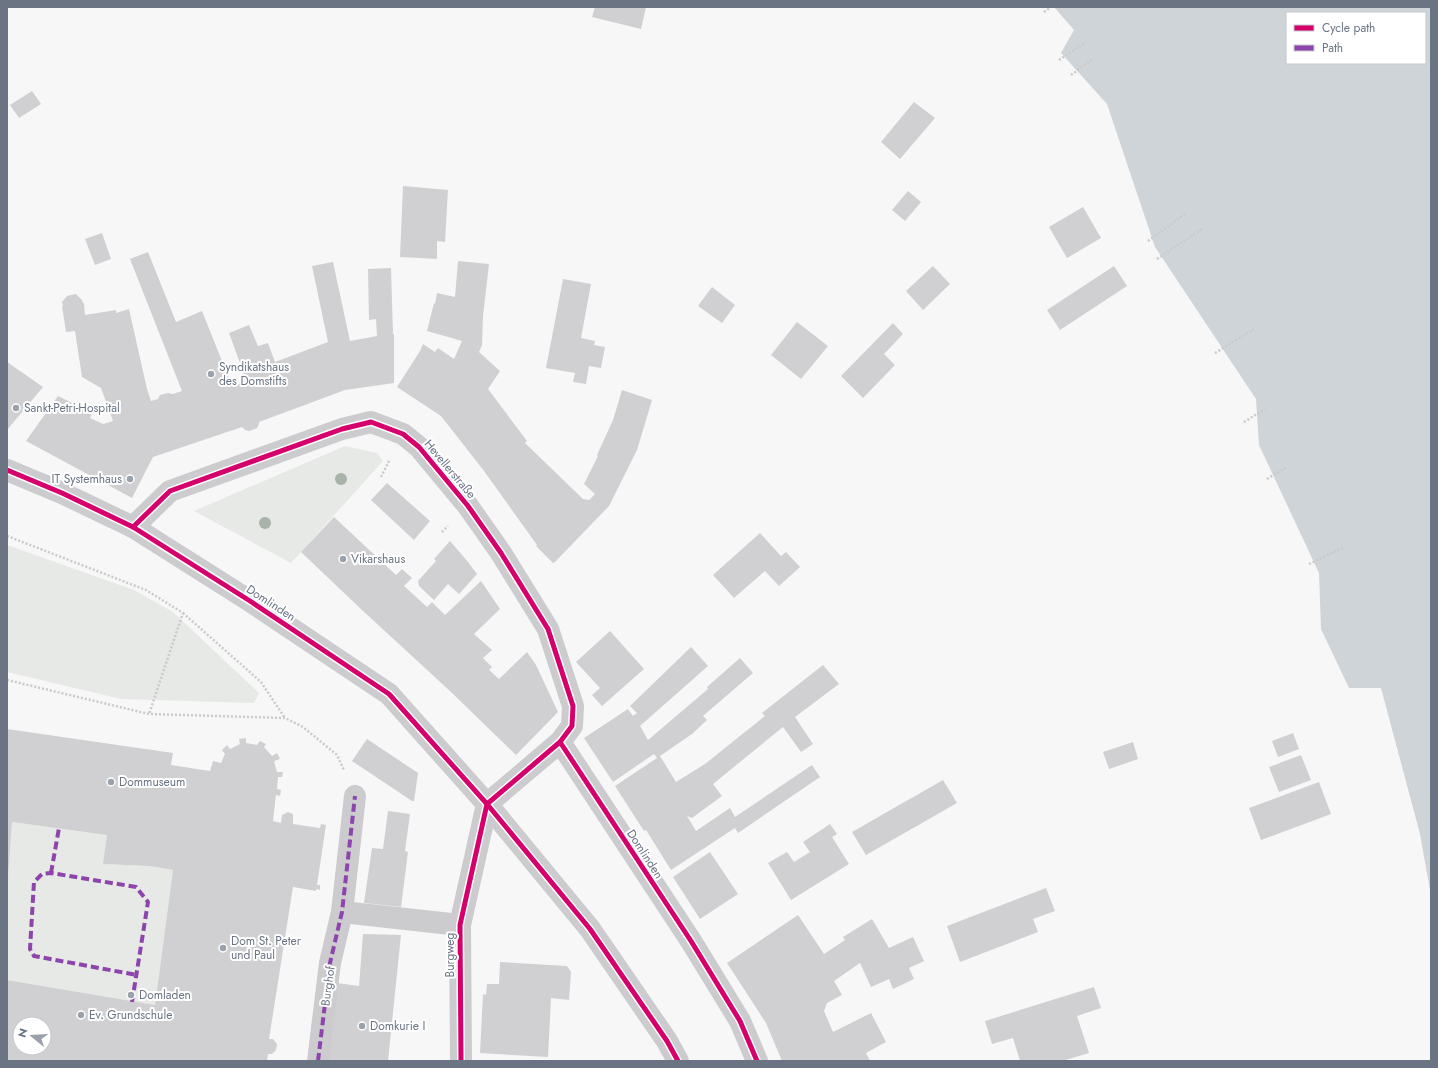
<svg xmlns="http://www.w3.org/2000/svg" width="1438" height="1068" font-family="Jost,sans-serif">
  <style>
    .green { fill: #e6e9e5 }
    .water { fill: #cfd4d8; fill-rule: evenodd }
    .building { fill: #d0d0d2; fill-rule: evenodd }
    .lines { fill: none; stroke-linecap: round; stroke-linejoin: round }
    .path { stroke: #cacacb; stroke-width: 2.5; stroke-dasharray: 2 2; stroke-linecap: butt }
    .minor { stroke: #ccccce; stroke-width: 22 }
    .tertiary { stroke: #ccccce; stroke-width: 22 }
    .quiet { stroke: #8e44ad; stroke-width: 4; stroke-dasharray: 8 4; stroke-linecap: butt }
    .cycleway-casing { stroke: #fff; stroke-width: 8 }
    .cycleway { stroke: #d6006c; stroke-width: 5 }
    .tree { fill: #a9b3a9 }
    .poi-dot { fill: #9ba2ac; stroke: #fff; stroke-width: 1.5 }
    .labels { text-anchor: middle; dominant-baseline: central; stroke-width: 4; stroke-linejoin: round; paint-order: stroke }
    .poi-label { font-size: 12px; fill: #6a7483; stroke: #fff; text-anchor: start }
    .street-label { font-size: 12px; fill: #6a7483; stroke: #fff }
  </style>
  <rect width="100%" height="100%" fill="#f7f7f7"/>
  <g class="green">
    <polygon points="345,446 377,453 383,461 291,563 194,511"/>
    <polygon points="7,545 134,590 173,612 259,693 254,703 121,699 7,672"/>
    <polygon points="12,822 107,835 104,864 150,866 173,870 155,1005 7,980 7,894"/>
  </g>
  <path class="water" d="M1054,7H1431V896L1420,834L1381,688H1349L1321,629L1319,573L1259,445L1256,399L1155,247L1107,104L1061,53L1074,30ZM1287,13H1425V63H1287Z"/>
  <g class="building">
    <polygon points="595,7 646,7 641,29 592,17"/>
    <polygon points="32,91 41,104 19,118 10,105"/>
    <polygon points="914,102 935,118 900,159 881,142"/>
    <polygon points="403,186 448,190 445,242 437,241 437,259 400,257"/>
    <polygon points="908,191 921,202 905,221 892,210"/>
    <polygon points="1083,207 1101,238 1067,258 1049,227"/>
    <polygon points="102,233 111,259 95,265 85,239"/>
    <polygon points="148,252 176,322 202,311 232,386 241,383 240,381 244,374 229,333 249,325 258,346 268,343 275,362 328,342 312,266 333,262 350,341 377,336 376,319 369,320 368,269 391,268 393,334 394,334 394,383 345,390 259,422 259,424 257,428 249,431 245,430 242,427 153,457 132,498 26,441 58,396 92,413 90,418 103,424 113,421 101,388 82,377 75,331 66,332 62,306 63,306 62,302 67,296 76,294 82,300 83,303 84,303 85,315 116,310 116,313 129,309 147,389 151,401 158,399 160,395 168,393 173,394 182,391 130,259"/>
    <polygon points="458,261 489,264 483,316 482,345 479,352 500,371 488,389 527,441 525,443 583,499 589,500 595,494 584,484 598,456 597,455 613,420 622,390 652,400 637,450 609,506 555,562 553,563 536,546 537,545 484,471 441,416 397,387 420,351 423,344 435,352 438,348 454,359 462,341 427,331 434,303 435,304 437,293 455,297"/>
    <polygon points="933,266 950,284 923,310 906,291"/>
    <polygon points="1114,266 1127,286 1060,330 1047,310"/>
    <polygon points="563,279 591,284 581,338 595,341 594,345 605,347 601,368 589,366 586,384 573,382 575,373 546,368"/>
    <polygon points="712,287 735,305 722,323 698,306"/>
    <polygon points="797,322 828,346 801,379 771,355"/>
    <polygon points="893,323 903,334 884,354 895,365 863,398 841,376"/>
    <polygon points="7,362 43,387 7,430"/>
    <polygon points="387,483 430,521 414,540 371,500"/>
    <polygon points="334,517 396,575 402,569 412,578 404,586 427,607 432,602 445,615 481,581 500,609 474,634 492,650 483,658 492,667 489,670 499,679 527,652 536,665 558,712 516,755 451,692 362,610 301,552"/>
    <polygon points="760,533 781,556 786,552 800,567 779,586 765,571 734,598 713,575"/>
    <polygon points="450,541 468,562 477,574 459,594 448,584 434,600 419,586 418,581 436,561 434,559"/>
    <polygon points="610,631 644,669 602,706 592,695 600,688 576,662"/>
    <polygon points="691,647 708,666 640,726 648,740 695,700 708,689 707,687 740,658 753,673 703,716 707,720 692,734 660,756 676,782 705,764 765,716 762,713 823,665 839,684 795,717 813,744 801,752 783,727 713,784 722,796 692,818 687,816 696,831 730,808 735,817 812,765 820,777 738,833 735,828 671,870 646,830 644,831 615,786 657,758 654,754 613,782 584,738 628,709 633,716 637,713 630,706"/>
    <path d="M7,729L173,753L171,765L210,771L213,761L221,763L225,754L222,750L227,745L230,749L240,744L239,739L246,738V743L257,745L260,741L266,744L264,747L272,756L277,753L280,759L274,761L277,772H283L282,777H278L277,789L281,790L280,796L276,795L273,821L281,823L282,815L288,812L293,814V824L320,828L321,824L326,825L317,885H320V890L316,889V891L293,887L269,1039H273L277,1044L276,1050L272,1054H268L267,1061H7V980L155,1005L173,870L150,866L103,864L107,835L12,822L8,879H7ZM20,1024H44V1048H20Z"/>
    <polygon points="1293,733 1299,749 1278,757 1272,741"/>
    <polygon points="367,739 418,773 414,801 412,801 352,761"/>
    <polygon points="1133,742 1138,759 1109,769 1103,752"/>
    <polygon points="1301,755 1311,780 1279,792 1269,767"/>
    <polygon points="943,780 957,803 866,855 852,832"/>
    <polygon points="1319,782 1331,814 1261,840 1249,808"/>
    <polygon points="388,811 410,814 405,851 408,852 401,907 364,903 372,848 383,849"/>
    <polygon points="830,824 837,834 832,837 849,864 791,900 768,863 787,852 794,862 810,852 803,842"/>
    <polygon points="710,852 738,894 700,919 673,877"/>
    <polygon points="1046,888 1055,911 1033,919 1038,932 960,962 947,926"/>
    <polygon points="798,915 824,954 845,940 843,937 872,919 889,948 913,937 924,961 909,968 914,979 893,989 889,979 871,987 860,963 834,981 842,995 827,1003 824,1011 833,1032 871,1013 886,1042 866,1053 870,1061 782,1061 766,1023 727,963"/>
    <polygon points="363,934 401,935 388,1061 328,1061 337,983 359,986"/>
    <polygon points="500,962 567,966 571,972 569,1000 551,998 548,1057 480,1053 483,994 486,995 487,984 499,984"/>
    <polygon points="1094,987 1101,1008 1077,1016 1089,1053 1062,1061 1020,1061 1013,1038 992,1044 985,1021"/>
  </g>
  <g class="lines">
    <g class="path">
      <polyline points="1044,12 1051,7"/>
      <polyline points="1059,60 1086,42"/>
      <polyline points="1071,75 1093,59"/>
      <polyline points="1148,241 1185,214"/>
      <polyline points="1157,259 1202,229"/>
      <polyline points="1215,353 1254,329"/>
      <polyline points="1244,422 1265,409"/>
      <polyline points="381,477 390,459"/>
      <polyline points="1267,479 1287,467"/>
      <polyline points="442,532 448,526"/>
      <polyline points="7,536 146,590 183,613 149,714"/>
      <polyline points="1309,564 1344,547"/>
      <polyline points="183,613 261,682 285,718"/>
      <polyline points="7,680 149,714 285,718 303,727 337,755 344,770"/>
    </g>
    <g class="minor">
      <polyline points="133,527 170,491 342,429 371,422 403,434 419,447 468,506 501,553 548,629 573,706 572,726 560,742"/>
      <polyline points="342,912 460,925"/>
      <polyline points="318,1061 330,963 342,912 355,796"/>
      <polyline points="461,1061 460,925 487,804 560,742 691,941 740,1021 757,1061"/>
    </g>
    <polyline class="tertiary" points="7,470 62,493 133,527 250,601 389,694 487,804 590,929 667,1041 678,1061"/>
    <g class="quiet">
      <polyline points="51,873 59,828"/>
      <polyline points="132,1002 148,902 136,887 51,873 42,874 34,882 30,949 34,956 137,975"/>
      <polyline points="318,1061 330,963 342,912 355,796"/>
    </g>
    <defs>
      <g id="cycleway">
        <polyline points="7,470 62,493 133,527 250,601 389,694 487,804 590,929 667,1041 678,1061"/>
        <polyline points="133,527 170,491 342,429 371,422 403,434 419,447 468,506 501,553 548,629 573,706 572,726 560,742"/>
        <polyline points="461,1061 460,925 487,804 560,742 691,941 740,1021 757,1061"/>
      </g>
    </defs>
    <use href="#cycleway" class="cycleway-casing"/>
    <use href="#cycleway" class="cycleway"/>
  </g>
  <g class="tree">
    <circle cx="341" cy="479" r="6"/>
    <circle cx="265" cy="523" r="6"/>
  </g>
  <g class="poi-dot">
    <circle cx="211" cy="374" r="4"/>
    <circle cx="16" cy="408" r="4"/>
    <circle cx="130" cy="479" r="4"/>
    <circle cx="343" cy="559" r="4"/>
    <circle cx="111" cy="782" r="4"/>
    <circle cx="223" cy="948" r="4"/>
    <circle cx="131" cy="995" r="4"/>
    <circle cx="81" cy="1015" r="4"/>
    <circle cx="362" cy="1026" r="4"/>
  </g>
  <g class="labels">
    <g class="poi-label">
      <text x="219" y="367">Syndikatshaus<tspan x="219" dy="14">des Domstifts</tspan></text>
      <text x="24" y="408">Sankt-Petri-Hospital</text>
      <text x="122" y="479" text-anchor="end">IT Systemhaus</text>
      <text x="351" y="559">Vikarshaus</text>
      <text x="119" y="782">Dommuseum</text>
      <text x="231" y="941">Dom St. Peter<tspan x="231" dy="14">und Paul</tspan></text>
      <text x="139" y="995">Domladen</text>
      <text x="89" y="1015">Ev. Grundschule</text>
      <text x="370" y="1026">Domkurie I</text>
    </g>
    <g class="street-label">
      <text transform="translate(450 469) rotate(50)">Hevellerstraße</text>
      <text transform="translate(271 603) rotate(33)">Domlinden</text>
      <text transform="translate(645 854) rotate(57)">Domlinden</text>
      <text transform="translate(450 955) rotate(-90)">Burgweg</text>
      <text transform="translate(328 986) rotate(-82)">Burghof</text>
    </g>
  </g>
  <rect width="1438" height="1068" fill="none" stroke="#6a7483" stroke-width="16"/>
  <rect x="1286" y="12" width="140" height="52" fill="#ffffff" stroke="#c3c7cd"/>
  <rect x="1294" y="25" width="20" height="6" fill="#d6006c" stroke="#c3c7cd"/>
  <text x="1322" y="32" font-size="12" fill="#6a7483">Cycle path</text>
  <rect x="1294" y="45" width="20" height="6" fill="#8e44ad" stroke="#c3c7cd"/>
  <text x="1322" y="52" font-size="12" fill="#6a7483">Path</text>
  <g transform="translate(32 1036) rotate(288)"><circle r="19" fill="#ffffff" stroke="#c3c7cd"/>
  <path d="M0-3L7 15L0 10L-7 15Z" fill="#9ba2ac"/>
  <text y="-6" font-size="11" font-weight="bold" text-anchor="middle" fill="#6a7483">N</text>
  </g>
</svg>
